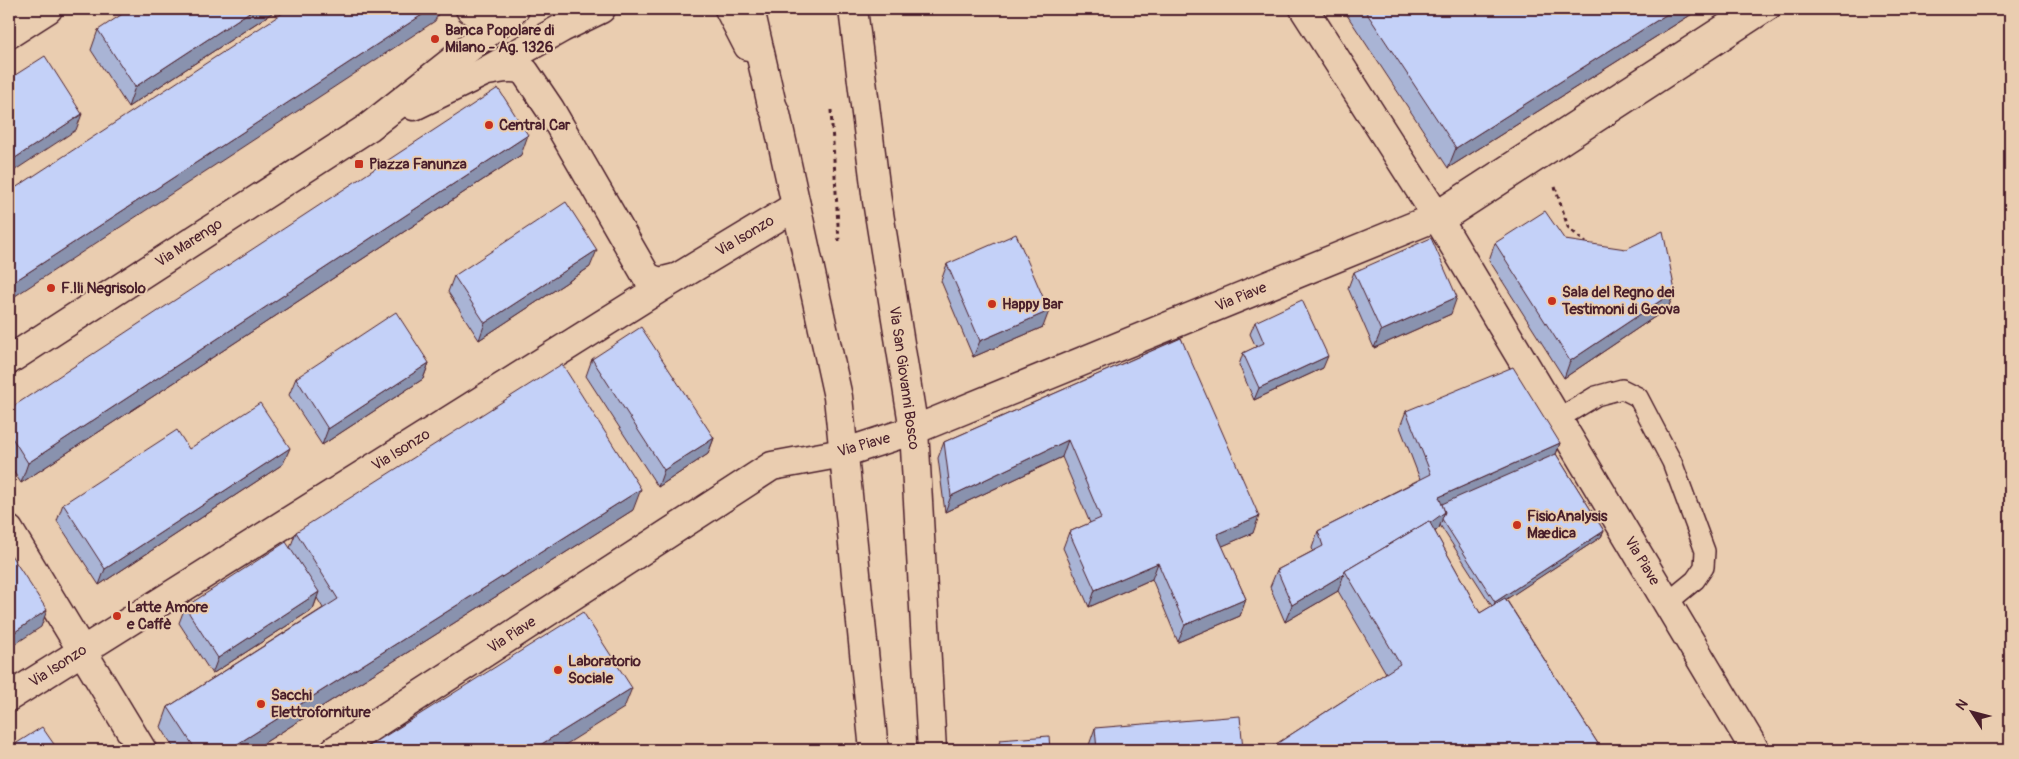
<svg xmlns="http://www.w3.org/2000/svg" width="2019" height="759" font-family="Pangolin,sans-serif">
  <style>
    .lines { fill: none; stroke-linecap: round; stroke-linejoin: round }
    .lane-casing { stroke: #4a1f2b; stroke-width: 22 }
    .street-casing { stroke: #4a1f2b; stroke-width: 31 }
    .secondary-casing { stroke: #4a1f2b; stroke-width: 31 }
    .path { stroke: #4a1f2b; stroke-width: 3; stroke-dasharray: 4 4; stroke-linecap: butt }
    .lane { stroke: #eacdb0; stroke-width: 19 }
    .street { stroke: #eacdb0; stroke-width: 28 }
    .secondary { stroke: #eacdb0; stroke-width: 28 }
    .wall { fill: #a9b4d5; stroke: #4a1f2b; fill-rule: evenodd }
    .shaded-wall { fill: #8992ae; stroke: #4a1f2b }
    .building { fill: #c4d1f8; stroke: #4a1f2b }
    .poi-dot { fill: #c8321e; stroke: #eacdb0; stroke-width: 2 }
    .labels { text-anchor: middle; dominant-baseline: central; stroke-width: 4; stroke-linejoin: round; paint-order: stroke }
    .poi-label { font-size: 15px; font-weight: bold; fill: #4a1f2b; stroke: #eacdb0; text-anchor: start }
    .street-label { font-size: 15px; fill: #4a1f2b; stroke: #eacdb0 }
  </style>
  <rect width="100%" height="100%" fill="#eacdb0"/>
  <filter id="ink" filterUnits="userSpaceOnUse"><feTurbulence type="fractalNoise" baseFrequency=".02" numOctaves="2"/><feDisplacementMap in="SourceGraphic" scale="10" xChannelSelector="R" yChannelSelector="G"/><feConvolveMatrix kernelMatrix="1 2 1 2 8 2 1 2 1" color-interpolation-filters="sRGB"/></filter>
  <g filter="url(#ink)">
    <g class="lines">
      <defs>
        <g id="lane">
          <polyline points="1434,212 1747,9"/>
          <polyline points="1441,224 1771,9"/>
          <polyline points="1558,419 1596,396 1622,389 1638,397 1672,462 1705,551 1704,567 1695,580 1667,603"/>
        </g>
        <g id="street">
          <path d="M470,9C483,22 496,17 510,9"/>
          <polyline points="1304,9 1434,212 1755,750"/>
          <polyline points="9,34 48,9"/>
          <path d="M486,71C498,70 514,64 525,72L550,109L647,277L659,282L675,278"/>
          <polyline points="9,530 142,750"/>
          <polyline points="9,697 660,288 796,206"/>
          <polyline points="335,750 772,466 843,453 914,430 1436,217"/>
        </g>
        <g id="secondary">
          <polyline points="729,9 748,46"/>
          <polyline points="750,9 772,105 776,114 838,397 874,750"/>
          <polyline points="853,9 877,201 914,430 932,750"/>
          <polyline points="414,106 486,71 562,28 601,9"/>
          <polyline points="9,360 369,127 484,36 515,9"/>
        </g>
      </defs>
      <use href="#lane" class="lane-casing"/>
      <use href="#street" class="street-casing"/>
      <use href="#secondary" class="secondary-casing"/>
      <g class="path">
        <polyline points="831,110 839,241"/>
        <polyline points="1555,187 1568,227 1586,243"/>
      </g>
      <use href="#lane" class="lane"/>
      <use href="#street" class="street"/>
      <use href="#secondary" class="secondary"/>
    </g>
    <g class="wall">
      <polygon points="278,9 128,107 91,50 98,30"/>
      <polygon points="1343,9 1700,9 1448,168"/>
      <polygon points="521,155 21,483 9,465 9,409"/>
      <polygon points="1565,240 1675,291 1668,308 1564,378 1489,260 1495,243"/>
      <polygon points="947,264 1043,327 973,357 941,281"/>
      <polygon points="590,267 479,340 448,292 454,276"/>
      <polygon points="1354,272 1451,314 1374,348 1348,288"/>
      <polygon points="1255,322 1323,368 1254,400 1239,365 1243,353 1256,347 1250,334"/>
      <polygon points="1181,338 1253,533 1222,546 1246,599 1240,616 1178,642 1152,579 1089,607 1063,548 1069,532 1090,523 1062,457 945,512 938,458 944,442"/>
      <polygon points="592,359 714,438 708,454 658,487 586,376"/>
      <polygon points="429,363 423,379 322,445 289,395 296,378"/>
      <path d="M1406,411L1560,443L1556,454L1604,531L1601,537L1506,599L1602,750H1267L1386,673L1338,591L1285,622L1270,587L1277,570L1313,551L1312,548L1318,531L1420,479L1400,427ZM1440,525L1492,606L1480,613L1435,532L1439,528Z"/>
      <polygon points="189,449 283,464 99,585 57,521 63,504"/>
      <polygon points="633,510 253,750 175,750 161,727 168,707 323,608 317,598 313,609 212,674 179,623 185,607 290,548 296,532"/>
      <polygon points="1095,728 1243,750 1088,750 1088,748"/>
      <polygon points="1000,740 1050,750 997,750"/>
    </g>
    <g class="shaded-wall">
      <polygon points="254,9 278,9 128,107 135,87"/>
      <polygon points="431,9 440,9 435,21 9,300 9,285"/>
      <polygon points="1675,9 1700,9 1448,168 1456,148"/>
      <polygon points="82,114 76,130 9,174 9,162"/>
      <polygon points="528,135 521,155 21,483 28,463"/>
      <polygon points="597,250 590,267 479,340 485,323"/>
      <polygon points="1675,291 1668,308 1564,378 1570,361"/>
      <polygon points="1457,297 1451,314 1374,348 1381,331"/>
      <polygon points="1049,311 1043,327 973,357 980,341"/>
      <polygon points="1328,356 1323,368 1254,400 1259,388"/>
      <polygon points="429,363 423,379 322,445 328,429"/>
      <polygon points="714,438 708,454 658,487 664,470"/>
      <polygon points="1068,440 1062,457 945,512 951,496"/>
      <polygon points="1560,443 1554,460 1438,512 1439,497"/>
      <polygon points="290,448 283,464 99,585 105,569"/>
      <polygon points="641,489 633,510 253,750 228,750"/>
      <polygon points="1445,512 1439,528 1422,542 1346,573"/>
      <polygon points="1259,516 1253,533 1211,551 1217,534"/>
      <polygon points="1604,531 1601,537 1493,608 1495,602"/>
      <polygon points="1158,563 1152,579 1089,607 1095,590"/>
      <polygon points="1344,574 1338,591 1285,622 1292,605"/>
      <polygon points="319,592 313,609 212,674 218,658"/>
      <polygon points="1246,599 1240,616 1178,642 1185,625"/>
      <polygon points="47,610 41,627 9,648 9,636"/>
      <polygon points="632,688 624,708 557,750 532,750"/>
    </g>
    <g class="building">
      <polygon points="130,9 254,9 135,87 98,30"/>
      <polygon points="289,9 431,9 9,285 9,192"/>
      <polygon points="1364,9 1675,9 1456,148"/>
      <polygon points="45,56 82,114 9,162 9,79"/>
      <polygon points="498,88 528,135 28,463 9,433 9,409"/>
      <polygon points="566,202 597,250 485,323 454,276"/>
      <polygon points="1545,211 1565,240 1626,249 1663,231 1675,291 1570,361 1495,243"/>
      <polygon points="1016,234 1049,311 980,341 947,264"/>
      <polygon points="1431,238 1457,297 1381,331 1354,272"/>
      <polygon points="1302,300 1328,356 1259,388 1243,353 1264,343 1255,322"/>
      <polygon points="396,312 429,363 328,429 296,378"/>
      <polygon points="641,327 714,438 664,470 592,359"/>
      <polygon points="1181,338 1259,516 1217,534 1246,599 1185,625 1158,563 1095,590 1069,532 1101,518 1068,440 951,496 944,442"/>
      <polygon points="562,364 641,489 228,750 196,750 168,707 338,599 296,532"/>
      <polygon points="1513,367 1560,443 1439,497 1445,512 1430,523 1429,521 1345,571 1344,574 1292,605 1277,570 1323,546 1318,531 1431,474 1406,411"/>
      <polygon points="260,403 290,448 105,569 63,504 177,430 189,449"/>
      <polygon points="1556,454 1604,531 1495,602 1442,519 1445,512 1442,504"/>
      <polygon points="1429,521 1480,613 1505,598 1602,750 1267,750 1400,664 1345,571"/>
      <polygon points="286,542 319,592 218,658 185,607"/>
      <polygon points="9,552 47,610 9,636"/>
      <polygon points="583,612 632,688 532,750 363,750"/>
      <polygon points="1240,716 1243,750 1097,750 1095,728"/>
      <polygon points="42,727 58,750 9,750 9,748"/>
      <polygon points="1049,736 1050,750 1001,750 1000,740"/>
      <polygon points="804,748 804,750 790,750"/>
    </g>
  </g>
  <g class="poi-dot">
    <circle cx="435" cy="39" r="5"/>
    <circle cx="489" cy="125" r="5"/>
    <rect x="354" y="159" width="10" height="10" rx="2.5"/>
    <circle cx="51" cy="288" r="5"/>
    <circle cx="1552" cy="301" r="5"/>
    <circle cx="992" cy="304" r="5"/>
    <circle cx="1517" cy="525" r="5"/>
    <circle cx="117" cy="616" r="5"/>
    <circle cx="558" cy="670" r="5"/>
    <circle cx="261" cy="704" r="5"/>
  </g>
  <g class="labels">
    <g class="poi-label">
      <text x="445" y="30">Banca Popolare di<tspan x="445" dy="17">Milano - Ag. 1326</tspan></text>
      <text x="499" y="125">Central Car</text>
      <text x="369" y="164">Piazza Fanunza</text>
      <text x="61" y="288">F.lli Negrisolo</text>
      <text x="1562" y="292">Sala del Regno dei<tspan x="1562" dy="17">Testimoni di Geova</tspan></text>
      <text x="1002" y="304">Happy Bar</text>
      <text x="1527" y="516">FisioAnalysis<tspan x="1527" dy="17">Mædica</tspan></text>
      <text x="127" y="607">Latte Amore<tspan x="127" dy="17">e Caffè</tspan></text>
      <text x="568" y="661">Laboratorio<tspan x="568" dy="17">Sociale</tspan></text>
      <text x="271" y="695">Sacchi<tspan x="271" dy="17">Elettroforniture</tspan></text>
    </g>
    <g class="street-label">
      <text transform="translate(745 236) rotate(-31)">Via Isonzo</text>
      <text transform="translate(189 243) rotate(-33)">Via Marengo</text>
      <text transform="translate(1241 297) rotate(-22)">Via Piave</text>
      <text transform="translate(904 378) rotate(82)">Via San Giovanni Bosco</text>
      <text transform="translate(864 445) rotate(-16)">Via Piave</text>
      <text transform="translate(401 450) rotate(-32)">Via Isonzo</text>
      <text transform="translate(1642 561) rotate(59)">Via Piave</text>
      <text transform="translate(512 635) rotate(-33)">Via Piave</text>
      <text transform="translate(58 666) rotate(-33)">Via Isonzo</text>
    </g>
  </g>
  <rect width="2019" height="759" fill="none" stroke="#eacdb0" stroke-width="30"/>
  <rect x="15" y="15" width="1989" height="729" fill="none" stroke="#4a1f2b" stroke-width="2" filter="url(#ink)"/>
  <g transform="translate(1972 712) rotate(306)" stroke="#eacdb0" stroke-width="4" paint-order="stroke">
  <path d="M0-4L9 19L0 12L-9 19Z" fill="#4a1f2b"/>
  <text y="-8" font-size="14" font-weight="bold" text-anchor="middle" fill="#4a1f2b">N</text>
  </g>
</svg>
